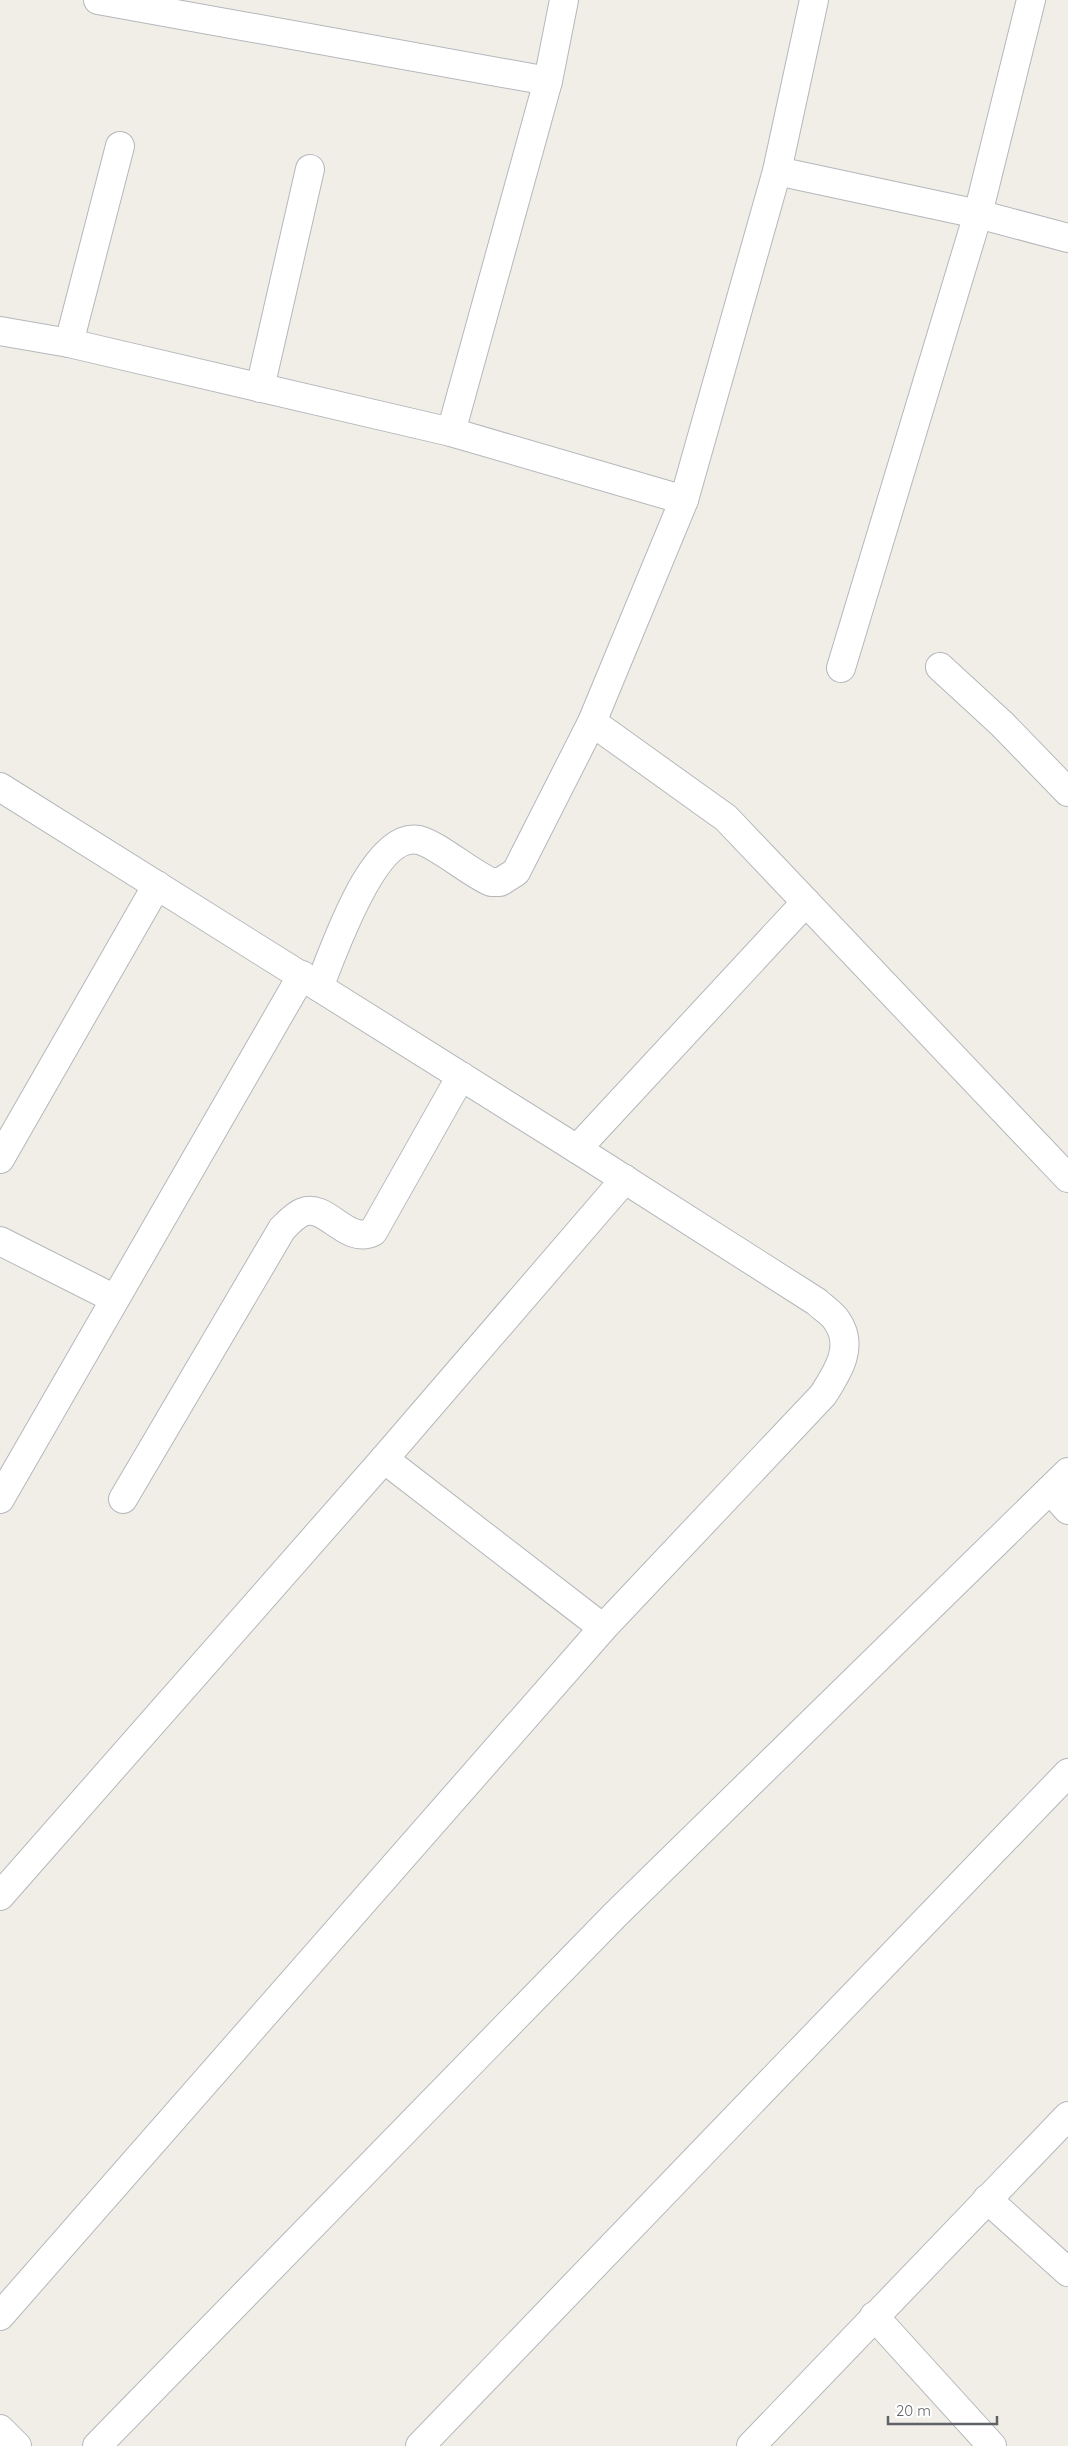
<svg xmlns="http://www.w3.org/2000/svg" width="1068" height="2446" font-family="Quicksand,sans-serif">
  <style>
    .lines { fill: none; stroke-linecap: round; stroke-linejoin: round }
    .minor-casing { stroke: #b4b8bb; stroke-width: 30 }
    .minor { stroke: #fff; stroke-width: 28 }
  </style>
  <rect width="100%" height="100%" fill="#f0eee7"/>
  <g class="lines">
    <defs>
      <g id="minor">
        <polyline points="98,0 548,81"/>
        <polyline points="814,0 777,171 684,500 592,722 726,818 1068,1178"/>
        <polyline points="1031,0 978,214 1068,238"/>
        <polyline points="777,171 978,214 841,668"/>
        <polyline points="0,331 69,343 451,432 684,500"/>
        <polyline points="69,343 120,146"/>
        <polyline points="260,388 310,169"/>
        <polyline points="451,432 548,81 564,0"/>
        <polyline points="940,667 1002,724 1068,792"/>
        <path d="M0,787L577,1149L817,1302C823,1308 833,1314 837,1321C855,1347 837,1373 823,1395L603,1628L0,2316"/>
        <path d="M319,987C333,954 373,830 419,840C438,845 470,873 491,882H500L516,872L592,722"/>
        <polyline points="577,1149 806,902"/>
        <polyline points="0,1159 157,885"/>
        <polyline points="0,1241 115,1299"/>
        <polyline points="384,1459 603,1628"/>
        <polyline points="1050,1490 1068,1510"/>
        <polyline points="0,1499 302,975"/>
        <path d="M123,1499L282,1229C288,1223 295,1215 303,1212C327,1203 346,1245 373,1232L461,1076"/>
        <polyline points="0,1896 384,1459 625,1179"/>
        <polyline points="987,2199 1068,2272"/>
        <polyline points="874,2316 992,2446"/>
        <polyline points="0,2429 17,2446"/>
        <polyline points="97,2446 615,1915 1068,1472"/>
        <polyline points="420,2446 1068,1773"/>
        <polyline points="751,2446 1068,2116"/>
      </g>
    </defs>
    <use href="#minor" class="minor-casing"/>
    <use href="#minor" class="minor"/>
  </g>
  <path d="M888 2416v8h109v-8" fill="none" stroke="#5f6367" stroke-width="2.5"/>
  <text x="896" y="2416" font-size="15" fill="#5f6367" stroke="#ffffff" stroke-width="4" paint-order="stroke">20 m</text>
</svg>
